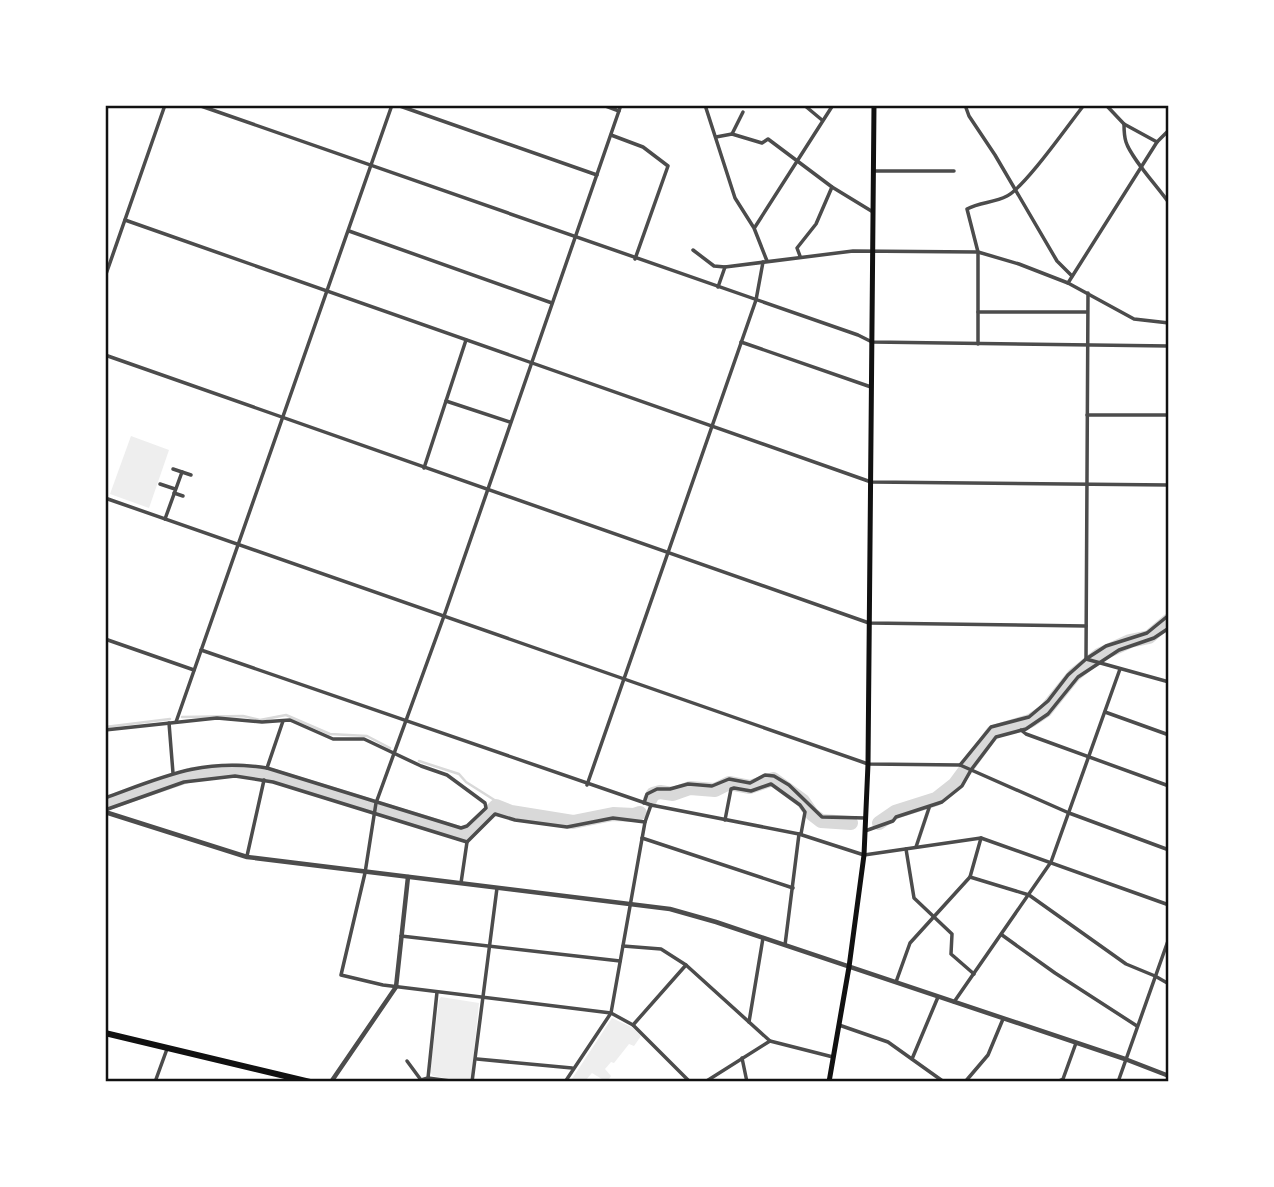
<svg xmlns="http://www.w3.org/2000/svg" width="1274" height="1187" font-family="Ubuntu,sans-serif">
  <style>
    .green { fill: #eee }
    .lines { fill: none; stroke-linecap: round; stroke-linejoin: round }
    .stream { stroke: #d9d9d9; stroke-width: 2.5 }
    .river { stroke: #d9d9d9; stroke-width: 14 }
    .minor { stroke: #4c4c4c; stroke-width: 3.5 }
    .tertiary { stroke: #4c4c4c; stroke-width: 4.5 }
    .secondary { stroke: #111; stroke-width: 5 }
    .primary { stroke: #111; stroke-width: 6 }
    .neatline { fill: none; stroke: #111; stroke-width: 2.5 }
  </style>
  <rect width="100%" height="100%" fill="#fff"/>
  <g class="green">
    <polygon points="131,436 169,450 149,508 110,494"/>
    <polygon points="441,997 479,1003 471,1080 468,1082 433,1076 430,1072 439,1000"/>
    <polygon points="612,1018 633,1028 641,1036 634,1046 629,1044 614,1063 611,1062 605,1069 611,1076 607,1082 592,1073 584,1082 570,1082"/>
  </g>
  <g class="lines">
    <g class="stream">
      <polyline points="182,717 243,716 260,720 286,715 330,734 367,736 390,748"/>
      <polyline points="105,727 170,719"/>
      <polyline points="419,761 459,774 466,782 496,801 496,806"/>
    </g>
    <g class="river">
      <polyline points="650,800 653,794 660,792 673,794 690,788 715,790 729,783 750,787 773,779 803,801 812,814 821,821 851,823"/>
      <polyline points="105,804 193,774 237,770 271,775 466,835 496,806 511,812 573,822 613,814 634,815 640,813"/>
      <polyline points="879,823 895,812 936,799 955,784 993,732 1030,721 1045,711 1074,675 1099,655 1130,641 1149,637 1169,620"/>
    </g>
    <g class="minor">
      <polyline points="198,105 858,335 872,342 1169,346"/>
      <polyline points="397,105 597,175"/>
      <polyline points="603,105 619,111"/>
      <polyline points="621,105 444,616 376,803 365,873 341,975 383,985 611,1013 633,1025 690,1082"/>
      <polyline points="705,105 735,198 754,228 767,261"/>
      <polyline points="804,105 822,120"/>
      <polyline points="965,105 969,116 995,155 1057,261 1072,276"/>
      <polyline points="1106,105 1124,124 1157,142 1169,130"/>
      <path d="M1124,124C1124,130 1124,136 1126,142C1131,158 1158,187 1169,203"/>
      <polyline points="732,134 743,112"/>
      <polyline points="611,135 643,147 668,166 635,259"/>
      <polyline points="716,137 732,134 762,143 768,139 832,187 873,212"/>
      <polyline points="873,171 954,171"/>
      <polyline points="125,220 871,482 1169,485"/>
      <polyline points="755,227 833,105"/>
      <polyline points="349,231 552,303"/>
      <polyline points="693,250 714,266 725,267 853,251 978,252 1019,264 1068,283 1134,319 1169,323"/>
      <polyline points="800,256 797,248 816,224 832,187"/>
      <polyline points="105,277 165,105"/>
      <polyline points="1068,283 1157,142"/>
      <polyline points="718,287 725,267"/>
      <polyline points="1088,293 1086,659 1169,682"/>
      <polyline points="978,312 1087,312"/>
      <polyline points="741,342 871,387"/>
      <path d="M978,344V252L967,209C980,202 994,203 1007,196C1025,187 1069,124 1084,105"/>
      <polyline points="105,355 869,623 1086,626"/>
      <polyline points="446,401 510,422"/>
      <polyline points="1087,415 1169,415"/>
      <polyline points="424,468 466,340"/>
      <polyline points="173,469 191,475"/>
      <polyline points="160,484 175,489"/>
      <polyline points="174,493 183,496"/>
      <polyline points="105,498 868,764 960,765 1069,813 1169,850"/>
      <polyline points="165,519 182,472"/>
      <polyline points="105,639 194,670"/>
      <polyline points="201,650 651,805"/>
      <polyline points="1105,712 1169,735"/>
      <polyline points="176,722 392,105"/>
      <polyline points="169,723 173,773"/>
      <path d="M105,730L217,718L262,722L290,720L333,739H364L421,766L447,775L485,803L486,808L467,826L461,828L267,768C202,758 165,776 105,798"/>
      <polyline points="1021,730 1026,734 1169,786"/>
      <polyline points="960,765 991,727 1029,717 1048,701 1068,675 1086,659 1106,646 1147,633 1169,615"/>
      <polyline points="267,768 283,721"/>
      <polyline points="587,785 756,300 763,262"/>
      <polyline points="644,803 647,794 657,789 670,789 688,784 712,786 729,779 750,783 765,775 774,776 789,785 822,817 866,818"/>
      <polyline points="105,810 184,782 235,776 273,782 467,842 495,814 515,820 567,827 613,818 645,822 651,805 799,834 864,855 981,838 1169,905"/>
      <polyline points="725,820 731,789 734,788 751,791 771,784 800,805 805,812 801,834"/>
      <polyline points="865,831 893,821 896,817 942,802 962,786 971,770 996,737 1026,729 1048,714 1078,677 1119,650 1154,638 1169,628"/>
      <polyline points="642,838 793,888"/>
      <polyline points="916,847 929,808"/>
      <polyline points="906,849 914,898 952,934 951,954 974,974"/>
      <polyline points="247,856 264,780"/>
      <polyline points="970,877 1029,895 1126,964 1155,976 1169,984"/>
      <polyline points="461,883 467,842"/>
      <polyline points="1002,935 1055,973 1137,1026"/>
      <polyline points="401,936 620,961"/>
      <polyline points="785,945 799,834"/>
      <polyline points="623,946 661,949 686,965 770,1041 833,1057"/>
      <polyline points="896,982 910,943 970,877 981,838"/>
      <polyline points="437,992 428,1078 458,1082"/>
      <polyline points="954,1002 1051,862 1120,669"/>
      <polyline points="749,1022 763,938"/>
      <polyline points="633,1025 686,965"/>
      <polyline points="839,1025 888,1042 944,1082"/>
      <polyline points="742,1058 747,1082"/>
      <polyline points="477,1059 572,1068"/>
      <polyline points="912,1059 938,997"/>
      <polyline points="407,1061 421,1080 428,1078"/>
      <polyline points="155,1082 167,1049"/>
      <polyline points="472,1082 497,888"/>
      <polyline points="565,1082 611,1013 645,822"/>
      <polyline points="705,1082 770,1041"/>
      <polyline points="965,1082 988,1055 1003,1019"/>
      <polyline points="1057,1082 1063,1079 1076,1043"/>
      <polyline points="1118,1082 1169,938"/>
    </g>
    <g class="tertiary">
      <polyline points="105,812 247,857 670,909 716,922 1125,1059 1169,1076"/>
      <polyline points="331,1082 396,987 408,877"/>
    </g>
    <polyline class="secondary" points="829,1082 849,967 864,855 868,764 874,105"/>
    <polyline class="primary" points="105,1033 310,1082"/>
  </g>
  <rect width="1274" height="1187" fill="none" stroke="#ffffff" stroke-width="214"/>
  <rect x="107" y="107" width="1060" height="973" class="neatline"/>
</svg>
